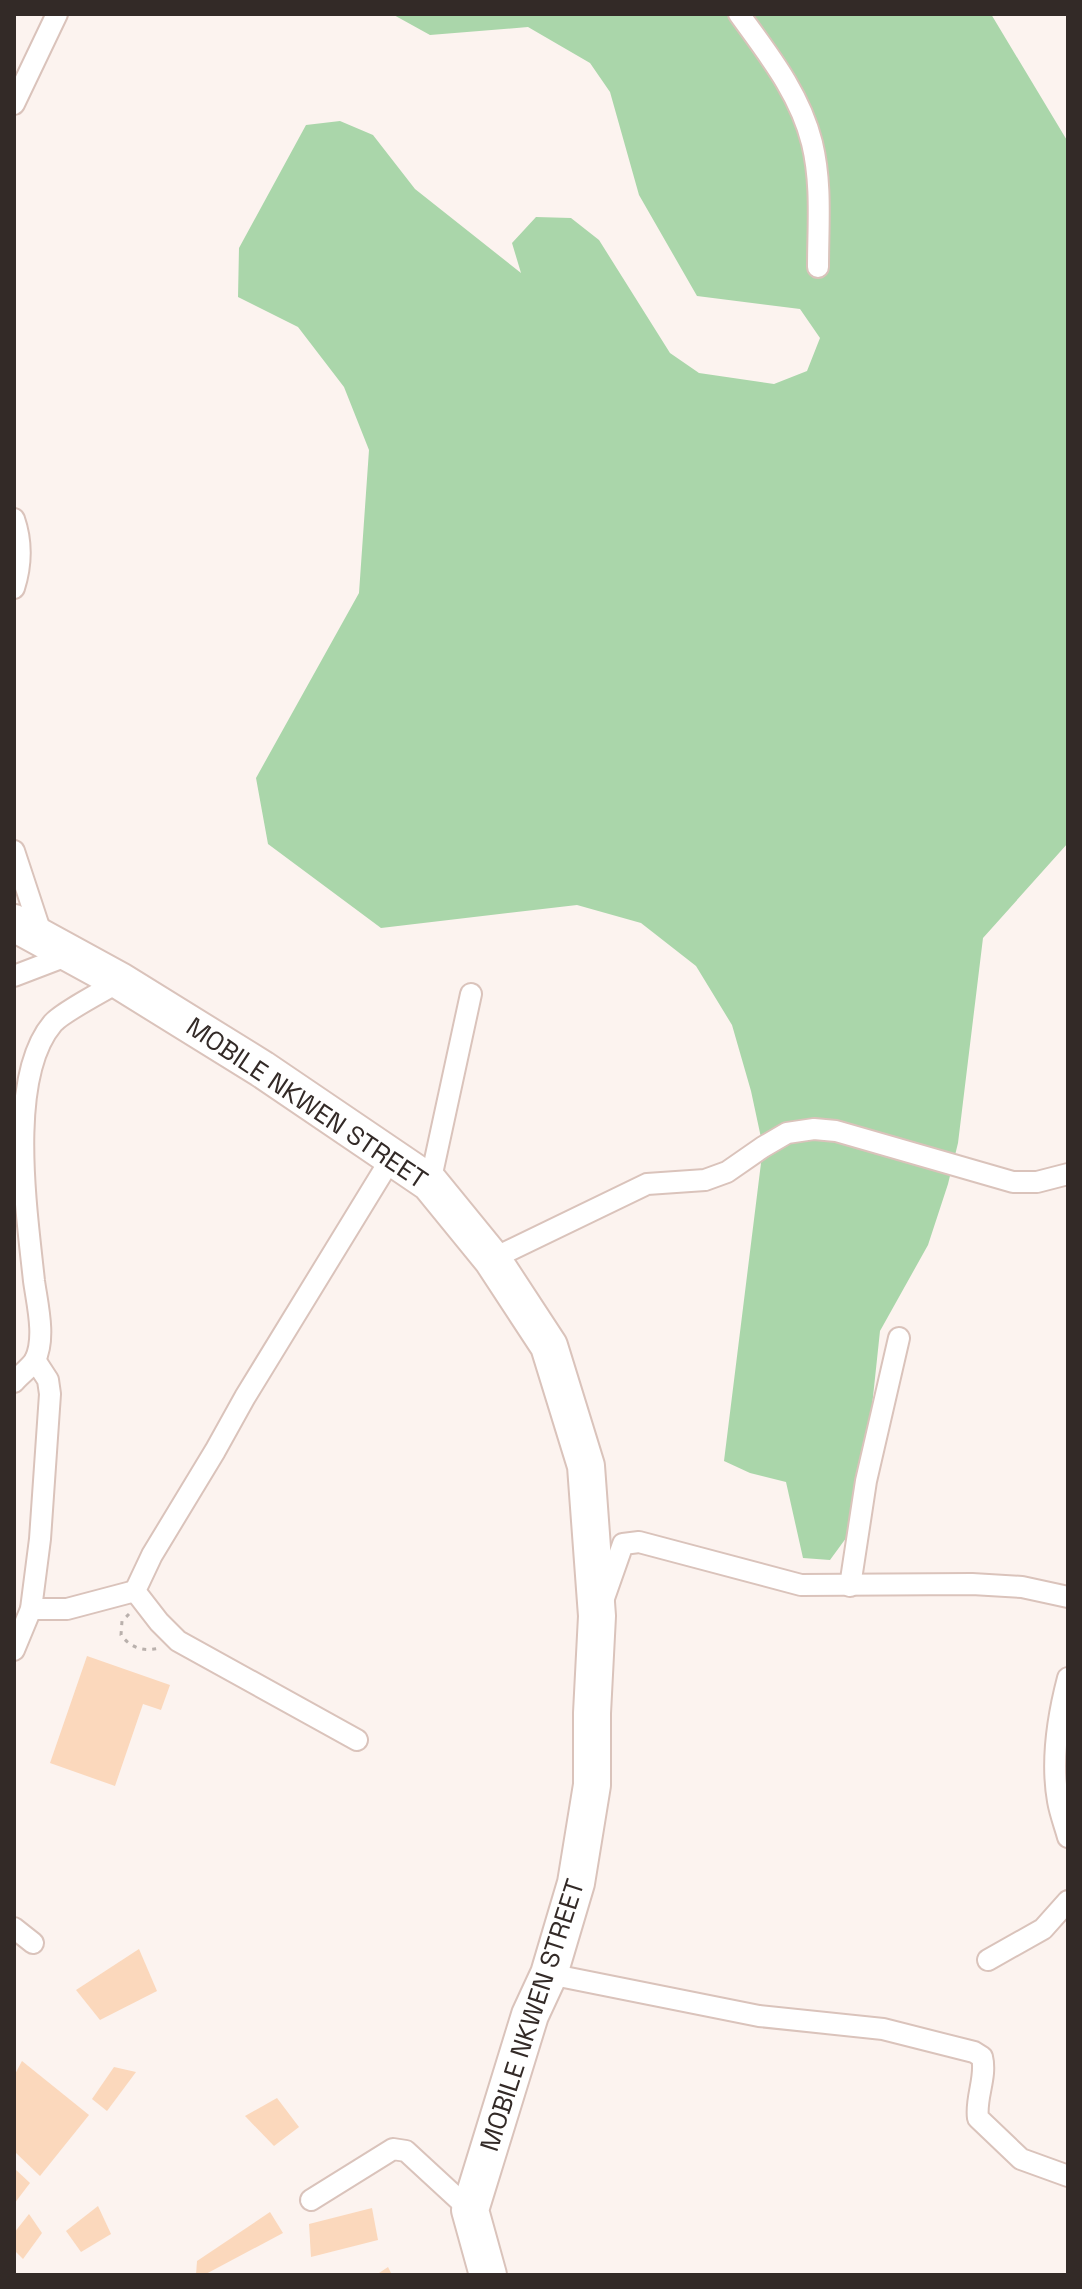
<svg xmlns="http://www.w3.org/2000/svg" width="1082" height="2289" font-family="'Space Grotesk',sans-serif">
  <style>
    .green { fill: #aad6aa }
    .building { fill: #fbd8bc }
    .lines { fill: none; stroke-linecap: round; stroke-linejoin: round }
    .street-casing { stroke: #dac3bb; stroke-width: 24 }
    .highway-casing { stroke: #dac3bb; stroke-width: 40 }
    .path { stroke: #b9b0ac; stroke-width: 3; stroke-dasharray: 4 6; stroke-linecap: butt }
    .street { stroke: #fff; stroke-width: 20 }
    .highway { stroke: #fff; stroke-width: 36 }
    .labels { text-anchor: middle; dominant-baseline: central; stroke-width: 6; stroke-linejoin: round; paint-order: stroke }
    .street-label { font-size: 26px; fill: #332a27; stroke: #fff }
  </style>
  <rect width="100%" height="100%" fill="#fcf3ef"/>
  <polygon class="green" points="392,14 991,14 1068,142 1068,843 983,938 958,1143 948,1184 928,1245 880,1331 860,1519 830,1560 803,1558 786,1482 750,1473 724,1461 763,1147 751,1091 732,1025 696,966 641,923 577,905 381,928 268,844 256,778 359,593 369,450 344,387 298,327 238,297 239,248 306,125 340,121 373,135 415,189 521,273 512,243 536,217 571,218 599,240 670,353 699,373 774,384 807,371 820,338 800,309 697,296 639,195 610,92 590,63 528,27 430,35"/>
  <g class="building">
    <polygon points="87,1656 170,1685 161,1710 143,1704 115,1786 50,1763"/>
    <polygon points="139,1949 157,1991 100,2020 76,1990"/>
    <polygon points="22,2061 89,2115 40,2176 14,2151 14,2076"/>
    <polygon points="114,2067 136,2072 107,2111 92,2099"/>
    <polygon points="277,2098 299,2127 274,2146 245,2116"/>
    <polygon points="14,2168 30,2183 14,2204"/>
    <polygon points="98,2206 111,2234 81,2252 66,2231"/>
    <polygon points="372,2208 378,2240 311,2257 309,2224"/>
    <polygon points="270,2212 283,2233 204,2275 196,2275 197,2261"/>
    <polygon points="29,2214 42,2233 23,2259 14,2250 14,2233"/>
    <polygon points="388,2267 392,2275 376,2275"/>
  </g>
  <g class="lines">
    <defs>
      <g id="street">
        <path d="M739,14C768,54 800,94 812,143C822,184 818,226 818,267"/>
        <polyline points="14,104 57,14"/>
        <path d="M14,519C22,542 21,566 14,588"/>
        <polyline points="14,851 42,936"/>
        <polyline points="14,976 69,955"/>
        <polyline points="430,1183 471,994"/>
        <polyline points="492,1259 647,1184 705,1180 727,1172 763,1147 787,1133 814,1129 836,1131 1013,1182 1037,1182 1068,1174"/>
        <path d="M14,1382C20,1375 31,1367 35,1360C46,1338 37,1303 34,1281C27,1213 6,1078 53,1023C64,1011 104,991 120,981"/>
        <polyline points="850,1586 866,1481 899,1338"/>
        <polyline points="603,1601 623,1544 639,1542 801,1585 972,1584 1022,1587 1068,1597"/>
        <polyline points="31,1609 67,1609 135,1591"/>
        <polyline points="14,1650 31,1609 40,1539 50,1394 48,1380 35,1360"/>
        <path d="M1068,1678C1058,1716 1051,1761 1058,1801C1060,1813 1065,1826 1068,1837"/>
        <polyline points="357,1740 178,1641 159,1622 135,1591 152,1555 215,1451 245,1397 392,1157"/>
        <polyline points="14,1928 33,1943"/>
        <polyline points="988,1960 1043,1929 1068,1901"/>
        <path d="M549,1974L759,2016L883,2029L974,2052L982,2057C987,2077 975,2098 978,2118L1021,2159L1068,2176"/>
        <polyline points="311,2200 393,2149 406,2151 470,2210"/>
      </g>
      <polyline id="highway" points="14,923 120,981 262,1069 430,1183 492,1259 549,1346 586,1466 597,1616 592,1713 592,1785 576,1883 549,1974 530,2015 470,2210 488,2275"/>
    </defs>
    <use href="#street" class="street-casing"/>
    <use href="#highway" class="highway-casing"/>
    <path class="path" d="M129,1614L122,1621L121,1635C131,1648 143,1652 160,1648"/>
    <use href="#street" class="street"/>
    <use href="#highway" class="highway"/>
  </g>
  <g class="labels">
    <g class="street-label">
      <text transform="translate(307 1103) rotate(34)">MOBILE NKWEN STREET</text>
      <text transform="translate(532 2015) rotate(-72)">MOBILE NKWEN STREET</text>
    </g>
  </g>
  <rect width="1082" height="2289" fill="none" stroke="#332a27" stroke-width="32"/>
</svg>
